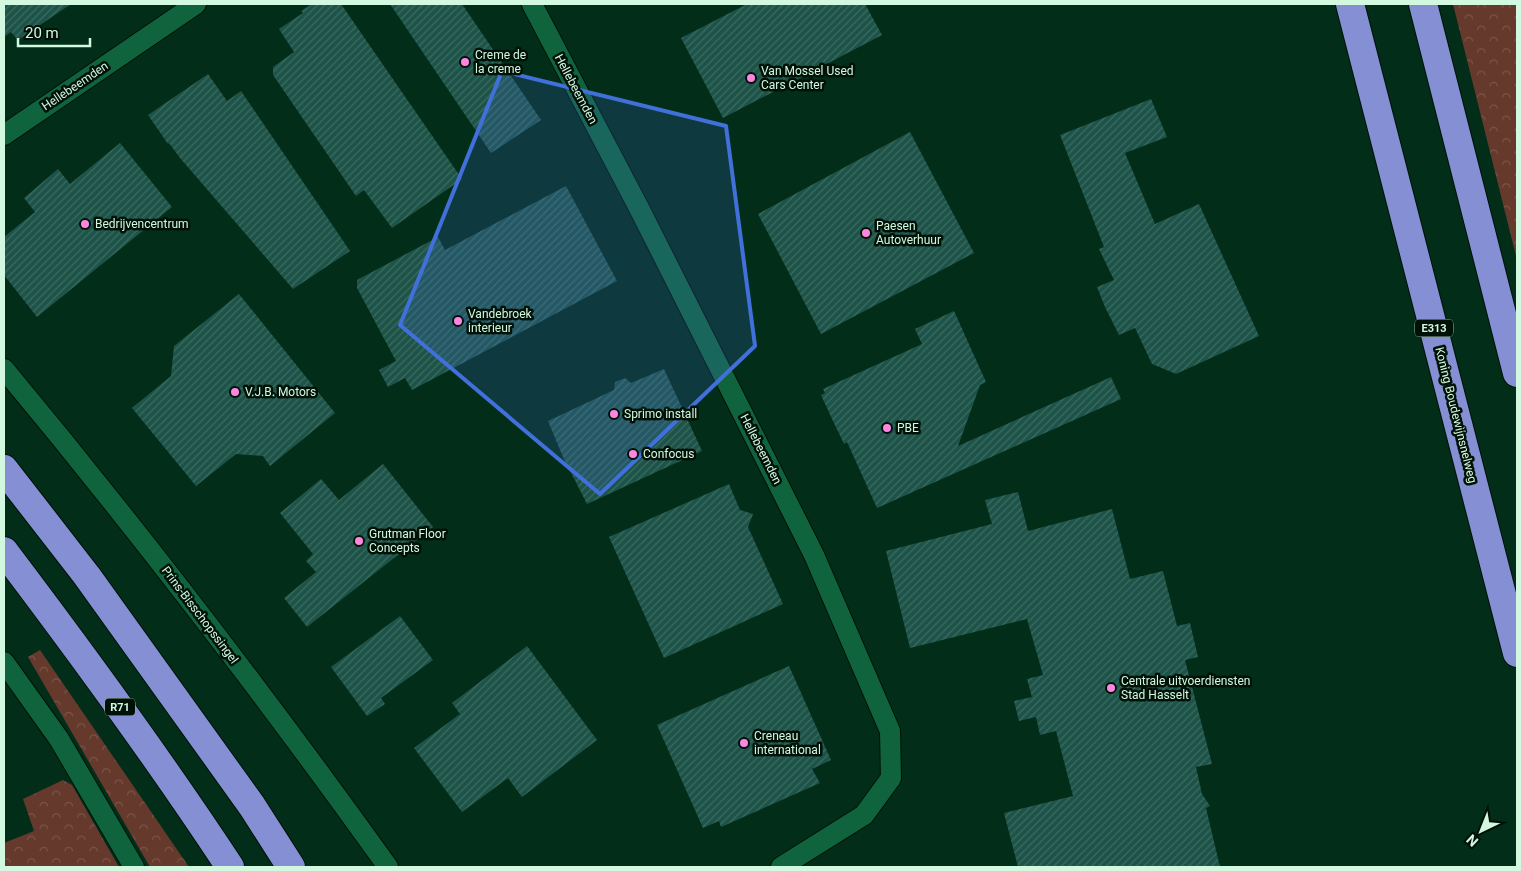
<svg xmlns="http://www.w3.org/2000/svg" width="1521" height="871" font-family="Roboto,sans-serif">
  <style>
    .forest { fill: url(#forest-crowns) }
    .building { fill: url(#building-hatch) }
    .lines { fill: none; stroke-linecap: round; stroke-linejoin: round }
    .street-casing { stroke: #001207; stroke-width: 22 }
    .highway-casing { stroke: #001207; stroke-width: 30 }
    .street { stroke: #10643d; stroke-width: 20 }
    .highway { stroke: #858fd3; stroke-width: 28 }
    .marked { fill: #4170da; fill-opacity: 0.2; stroke: #4170da; stroke-width: 4; stroke-linejoin: round }
    .poi-dot { fill: #fe86e0; stroke: #001207; stroke-width: 2 }
    .labels { text-anchor: middle; dominant-baseline: central; stroke-width: 5; stroke-linejoin: round; paint-order: stroke }
    .shield { fill: #001207; stroke: #94b39f; stroke-width: 1 }
    .shield-label { font-size: 11px; font-weight: bold; fill: #d3f8e0 }
    .poi-label { font-size: 12px; fill: #d3f8e0; stroke: #001207; text-anchor: start }
    .street-label { font-size: 12px; fill: #d3f8e0; stroke: #001207 }
  </style>
  <defs>
    <pattern id="forest-crowns" width="20" height="18" patternUnits="userSpaceOnUse" patternTransform="scale(1.25)"><rect width="20" height="18" fill="#65392b"/><path d="M2 6a3 3 0 1 1 6 0M12 15a3 3 0 1 1 6 0" fill="none" stroke="#7a5649"/></pattern>
    <pattern id="building-hatch" width="6" height="6" patternUnits="userSpaceOnUse" patternTransform="scale(1.25)"><rect width="6" height="6" fill="#1d5348"/><path d="M-1 1l2-2M0 6l6-6M5 7l2-2" fill="none" stroke="#3d6c62"/></pattern>
  </defs>
  <rect width="100%" height="100%" fill="#022d18"/>
  <g class="forest">
    <polygon points="1453,4 1517,4 1517,260"/>
    <polygon points="40,650 189,867 150,867 28,657"/>
    <polygon points="63,780 72,785 119,867 4,867 4,843 34,831 23,799"/>
  </g>
  <g class="building">
    <polygon points="4,4 71,4 18,40 11,32 4,37"/>
    <polygon points="312,4 341,4 462,179 392,228 364,190 356,196 273,75 273,67 294,52 279,29 303,13 301,11"/>
    <polygon points="390,4 462,4 541,120 491,153"/>
    <polygon points="747,4 865,4 882,35 723,118 681,38"/>
    <polygon points="208,74 227,101 241,91 350,251 293,289 180,158 169,143 168,144 148,115"/>
    <polygon points="1151,99 1167,137 1125,153 1155,224 1199,204 1259,336 1176,374 1152,364 1135,328 1119,335 1105,307 1097,287 1114,280 1099,249 1104,247 1060,135"/>
    <polygon points="910,132 974,253 821,334 758,214"/>
    <polygon points="120,143 172,207 37,317 4,275 4,237 35,212 24,198 58,169 70,184"/>
    <polygon points="566,186 617,281 412,390 405,378 388,387 379,370 396,361 357,288 357,280 438,237 445,250"/>
    <polygon points="239,294 335,413 270,466 263,456 236,454 196,486 132,408 171,376 174,346"/>
    <polygon points="954,311 986,382 980,385 958,446 1111,377 1121,399 877,508 847,442 844,444 833,421 821,395 825,393 823,389 922,344 915,329"/>
    <polygon points="664,369 702,451 587,504 563,457 548,421 614,390 615,382 625,378 631,383"/>
    <polygon points="383,464 433,527 307,627 284,598 316,572 306,561 313,554 280,513 321,479 339,500"/>
    <polygon points="729,484 740,510 753,514 748,527 783,604 664,658 609,537"/>
    <polygon points="1018,492 1028,531 1112,509 1130,579 1163,571 1177,626 1190,623 1198,657 1185,660 1212,764 1196,767 1202,794 1210,806 1206,808 1220,867 1018,867 1004,813 1073,796 1056,731 1040,735 1036,717 1019,721 1014,701 1032,697 1027,679 1043,675 1027,619 910,648 886,551 992,524 985,500"/>
    <polygon points="400,616 433,660 381,698 385,704 367,716 331,667"/>
    <polygon points="527,646 597,740 522,797 508,778 462,812 414,748 460,714 452,703"/>
    <polygon points="789,666 831,760 812,769 820,783 721,827 719,821 703,828 657,725"/>
  </g>
  <g class="lines">
    <defs>
      <g id="street">
        <polyline points="532,4 640,210 814,555 890,731 891,778 864,815 781,867"/>
        <polyline points="4,135 196,4"/>
        <path d="M4,369C138,530 266,697 388,867"/>
        <polyline points="4,662 59,739 134,867"/>
      </g>
      <g id="highway">
        <polyline points="1350,4 1517,653"/>
        <polyline points="1423,4 1517,373"/>
        <polyline points="4,469 87,576 252,806 291,867"/>
        <path d="M4,551C82,654 159,759 230,867"/>
      </g>
    </defs>
    <use href="#street" class="street-casing"/>
    <use href="#highway" class="highway-casing"/>
    <use href="#street" class="street"/>
    <use href="#highway" class="highway"/>
  </g>
  <path class="marked" d="M502,71L726,126L755,346L600,494L400,325Z"/>
  <g class="poi-dot">
    <circle cx="465" cy="62" r="5"/>
    <circle cx="751" cy="78" r="5"/>
    <circle cx="85" cy="224" r="5"/>
    <circle cx="866" cy="233" r="5"/>
    <circle cx="458" cy="321" r="5"/>
    <circle cx="235" cy="392" r="5"/>
    <circle cx="614" cy="414" r="5"/>
    <circle cx="887" cy="428" r="5"/>
    <circle cx="633" cy="454" r="5"/>
    <circle cx="359" cy="541" r="5"/>
    <circle cx="1111" cy="688" r="5"/>
    <circle cx="744" cy="743" r="5"/>
  </g>
  <g class="labels">
    <g class="shield">
      <rect x="1415" y="319.5" width="38" height="17" rx="4"/>
      <rect x="105" y="698.5" width="30" height="17" rx="4"/>
    </g>
    <g class="shield-label">
      <text x="1434" y="328">E313</text>
      <text x="120" y="707">R71</text>
    </g>
    <g class="poi-label">
      <text x="475" y="55">Creme de<tspan x="475" dy="14">la creme</tspan></text>
      <text x="761" y="71">Van Mossel Used<tspan x="761" dy="14">Cars Center</tspan></text>
      <text x="95" y="224">Bedrijvencentrum</text>
      <text x="876" y="226">Paesen<tspan x="876" dy="14">Autoverhuur</tspan></text>
      <text x="468" y="314">Vandebroek<tspan x="468" dy="14">interieur</tspan></text>
      <text x="245" y="392">V.J.B. Motors</text>
      <text x="624" y="414">Sprimo install</text>
      <text x="897" y="428">PBE</text>
      <text x="643" y="454">Confocus</text>
      <text x="369" y="534">Grutman Floor<tspan x="369" dy="14">Concepts</tspan></text>
      <text x="1121" y="681">Centrale uitvoerdiensten<tspan x="1121" dy="14">Stad Hasselt</tspan></text>
      <text x="754" y="736">Creneau<tspan x="754" dy="14">international</tspan></text>
    </g>
    <g class="street-label">
      <text transform="translate(75 86) rotate(-34)">Hellebeemden</text>
      <text transform="translate(576 89) rotate(62)">Hellebeemden</text>
      <text transform="translate(1456 415) rotate(76)">Koning Boudewijnsnelweg</text>
      <text transform="translate(761 449) rotate(63)">Hellebeemden</text>
      <text transform="translate(200 615) rotate(53)">Prins-Bisschopssingel</text>
    </g>
  </g>
  <rect width="1521" height="871" fill="none" stroke="#d3f8e0" stroke-width="10"/>
  <g transform="translate(1481 831) rotate(223)" stroke="#001207" stroke-width="4" paint-order="stroke">
  <path d="M0-4L9 19L0 12L-9 19Z" fill="#d3f8e0"/>
  <text y="-8" font-size="14" font-weight="bold" text-anchor="middle" fill="#d3f8e0">N</text>
  </g>
  <path d="M18 38v8h72v-8" fill="none" stroke="#d3f8e0" stroke-width="2.5"/>
  <text x="25" y="38" font-size="15" fill="#d3f8e0" stroke="#001207" stroke-width="4" paint-order="stroke">20 m</text>
</svg>
